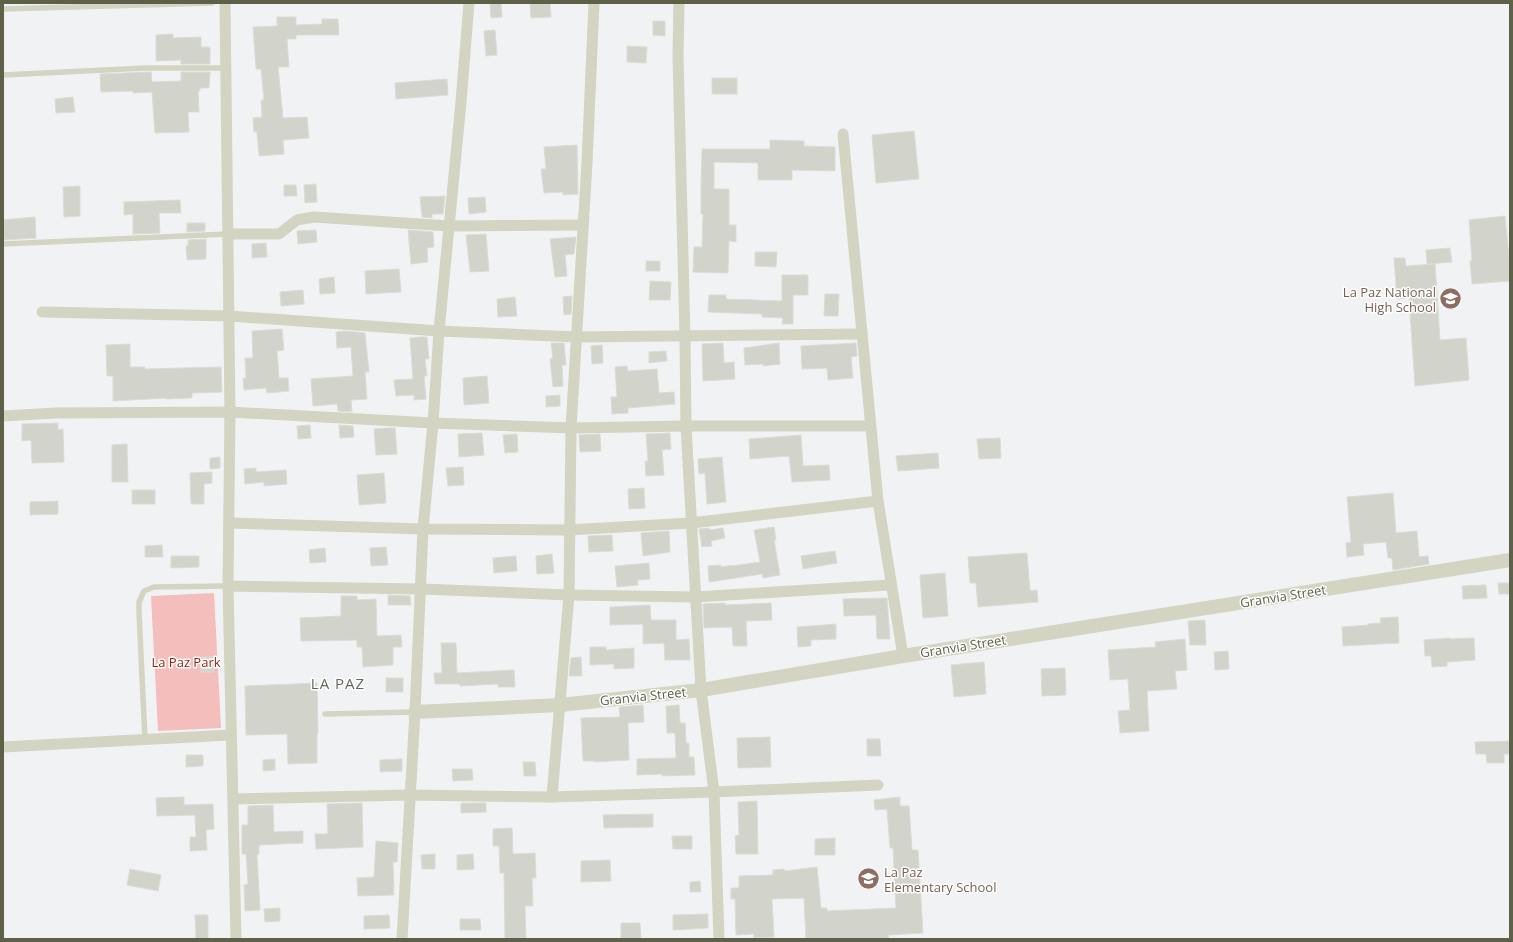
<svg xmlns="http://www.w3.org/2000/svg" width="1513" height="942" font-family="'Open Sans',sans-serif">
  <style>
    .green { fill: #f4bebd }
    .building { fill: #d2d4cb; stroke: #daddd5 }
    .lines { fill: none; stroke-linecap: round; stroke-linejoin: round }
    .service { stroke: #d3d4c1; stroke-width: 5.5 }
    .minor { stroke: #d3d4c1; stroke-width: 11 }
    .tertiary { stroke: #d3d4c1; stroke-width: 14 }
    .labels { text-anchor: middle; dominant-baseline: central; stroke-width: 3; stroke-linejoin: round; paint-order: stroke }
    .education-label { font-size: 13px; fill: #785e54; stroke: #fff; text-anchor: end }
    .street-label { font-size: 13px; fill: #5e6147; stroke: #fff }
    .park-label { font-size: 13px; fill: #8c1e0e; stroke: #fff }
    .quarter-label { font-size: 15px; letter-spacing: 1px; fill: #65675d; stroke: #fff }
  </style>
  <rect width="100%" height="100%" fill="#f1f2f4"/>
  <polygon class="green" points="214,593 221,728 158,731 151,596"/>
  <g class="building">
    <polygon points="490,3 501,3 502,17 491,18"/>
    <polygon points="530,3 550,3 551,17 531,18"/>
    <polygon points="277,17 296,17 296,25 322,24 322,19 338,19 339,35 296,35 296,39 287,39 289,67 278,67 283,118 307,117 309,138 283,140 284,154 259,156 257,132 254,132 253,118 262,117 261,100 264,100 261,69 256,69 253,27 277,26"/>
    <polygon points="653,21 665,21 665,36 653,35"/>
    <polygon points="495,30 497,55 486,56 484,31"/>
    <polygon points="173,34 173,38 201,37 201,47 210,47 210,64 181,64 181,60 156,61 156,35"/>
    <polygon points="627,46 647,47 646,63 627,62"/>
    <polygon points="151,72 152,82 181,81 181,72 210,72 209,88 200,88 200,91 198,91 199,112 188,112 189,132 155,133 152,92 133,93 133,91 101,92 100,74"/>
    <rect x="712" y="78" width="25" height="16"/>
    <polygon points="447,79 448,95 396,99 395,83"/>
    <polygon points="73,97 75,112 56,113 55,99"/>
    <polygon points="914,131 919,179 876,183 872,135"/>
    <polygon points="770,140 804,141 804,146 835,147 835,171 792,170 792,180 758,180 758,163 714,162 714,189 729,189 729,225 736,225 736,242 729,241 728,273 693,272 694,247 702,247 703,214 701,214 701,188 702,149 770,149"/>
    <polygon points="577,145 578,194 563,195 563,192 544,193 541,169 546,169 544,147"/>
    <polygon points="316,184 317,202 305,203 304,185"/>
    <polygon points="284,185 296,185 297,196 284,196"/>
    <polygon points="80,186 80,216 64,217 63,187"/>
    <polygon points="445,196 443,214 432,214 432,218 422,217 420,197"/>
    <polygon points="485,197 486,212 469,214 468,198"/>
    <polygon points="180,200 181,213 159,213 160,233 133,234 133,214 124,215 124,202"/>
    <polygon points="1505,216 1509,257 1510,257 1510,281 1472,284 1470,261 1472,261 1469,220"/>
    <polygon points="35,217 36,238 4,240 3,220"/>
    <polygon points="187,223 205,223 205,231 187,232"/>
    <polygon points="316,230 317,242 298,244 297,231"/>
    <polygon points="408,230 433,232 434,247 427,248 428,262 411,264"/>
    <polygon points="486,234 489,271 470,272 466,235"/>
    <polygon points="576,237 574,254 565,255 567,276 555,277 550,239"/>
    <polygon points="206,239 206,259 187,260 186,246 188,246 188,240"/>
    <polygon points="266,243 267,257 252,258 252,244"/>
    <polygon points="1450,248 1452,262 1427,264 1426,250"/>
    <polygon points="755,252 777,252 776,267 755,266"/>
    <polygon points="1394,258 1405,258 1406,266 1435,264 1440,340 1466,338 1469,380 1415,386 1409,298 1397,299"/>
    <rect x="646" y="261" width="14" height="10"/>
    <polygon points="399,269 401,292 366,294 365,271"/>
    <polygon points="782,275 808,275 808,295 793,295 793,324 782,324 783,318 762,317 762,314 708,312 709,295 726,295 726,299 782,301"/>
    <polygon points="334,277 335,293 320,294 319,279"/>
    <polygon points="650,281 671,282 670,300 649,300"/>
    <polygon points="303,290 304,304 281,306 280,292"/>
    <polygon points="825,294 839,294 838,316 824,316"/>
    <polygon points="572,296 571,314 564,315 563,297"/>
    <polygon points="515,297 517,316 498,317 497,299"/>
    <polygon points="282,329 284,350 277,351 279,378 288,378 289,391 267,393 266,388 244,390 243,378 246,378 245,358 253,358 252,331"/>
    <polygon points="346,331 365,333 369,372 365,372 367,399 351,400 352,412 338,411 337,404 313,406 311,379 353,376 351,347 337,348 336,332"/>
    <polygon points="420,337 427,337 429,359 425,359 427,376 424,376 426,399 414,400 414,395 396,396 394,380 413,379 410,338"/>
    <polygon points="551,343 564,343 566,365 562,365 563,386 553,387 550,359 553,358"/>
    <polygon points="723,343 724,363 734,362 735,379 703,381 702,344"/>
    <polygon points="779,343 780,364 763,366 763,364 745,365 744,348"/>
    <polygon points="856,343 857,356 851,357 853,378 828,380 827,368 802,369 801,346"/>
    <polygon points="130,344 130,367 145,367 145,369 221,367 222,392 192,393 192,398 166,399 166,398 113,401 113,376 107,376 106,345"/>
    <polygon points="602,345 603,363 592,364 591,346"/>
    <polygon points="666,351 667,361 649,363 649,352"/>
    <polygon points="627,366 628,371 657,369 659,393 674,392 675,404 628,408 628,413 612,414 611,397 617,397 615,367"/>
    <polygon points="487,376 489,403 464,405 463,378"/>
    <polygon points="560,395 560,406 546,407 546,396"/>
    <polygon points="58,423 58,430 63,429 64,462 32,463 31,440 22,441 22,424"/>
    <polygon points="310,425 311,438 298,439 297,426"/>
    <polygon points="339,425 353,426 354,437 340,438"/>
    <polygon points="388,428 395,428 397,454 376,455 374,429"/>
    <polygon points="482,433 484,455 459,457 458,434"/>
    <polygon points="670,433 671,449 662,450 664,475 646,476 645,461 648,461 646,434"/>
    <polygon points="517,434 518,452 505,453 503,435"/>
    <polygon points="600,434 601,451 580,452 579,435"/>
    <polygon points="801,435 803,466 829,465 830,480 792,482 789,456 750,459 749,439"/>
    <polygon points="1000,438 1001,458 979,459 977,439"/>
    <polygon points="127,444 128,482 112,482 112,445"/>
    <polygon points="938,453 939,468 898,471 896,456"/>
    <polygon points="220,457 220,468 210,469 210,458"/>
    <polygon points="722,457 726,502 707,504 705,473 699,474 698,459"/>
    <polygon points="463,467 464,485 448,486 446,468"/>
    <polygon points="256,468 256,472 286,470 287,484 264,486 264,482 245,484 244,469"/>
    <polygon points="212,472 212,483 204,484 204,504 191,504 190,473"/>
    <polygon points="384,473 386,503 359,505 357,475"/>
    <polygon points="644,488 645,508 629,509 628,489"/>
    <rect x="132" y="490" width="23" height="14"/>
    <polygon points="1393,493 1396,533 1417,531 1419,557 1428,556 1429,564 1393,570 1392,558 1388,558 1386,542 1363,544 1364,555 1347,557 1346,543 1351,542 1347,497"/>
    <polygon points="58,501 58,514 30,515 30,502"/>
    <polygon points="774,527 776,540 774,540 780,575 763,578 762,574 709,582 708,566 721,565 721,567 732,565 732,566 760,562 754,530"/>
    <polygon points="709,528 710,530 723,528 725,538 711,541 712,546 702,547 699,529"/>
    <polygon points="669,531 670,552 643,556 641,533"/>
    <polygon points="612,535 613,551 589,552 588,536"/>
    <polygon points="162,545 163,557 145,557 145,546"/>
    <polygon points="386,547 388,565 371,566 370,548"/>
    <polygon points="325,548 326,562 310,563 309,550"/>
    <polygon points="835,551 837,563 803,569 801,556"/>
    <polygon points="1027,553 1030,591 1037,590 1038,602 978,607 976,583 970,583 968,557"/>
    <polygon points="552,554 554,573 537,574 536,556"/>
    <polygon points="171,556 199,556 199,567 171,568"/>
    <polygon points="516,556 517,571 494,573 493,558"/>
    <polygon points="649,563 650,579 637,580 638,585 617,587 615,566"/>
    <polygon points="945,573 948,616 923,618 920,575"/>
    <polygon points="1498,583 1510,583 1510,594 1499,594"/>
    <polygon points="1486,585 1487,598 1463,599 1462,586"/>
    <polygon points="388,595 410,596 411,605 388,605"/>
    <polygon points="341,596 357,596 357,600 376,599 377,636 401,635 402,647 393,647 393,665 363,667 362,647 357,647 357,640 301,641 300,618 341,616"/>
    <polygon points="887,598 890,639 877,639 876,615 844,616 843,599"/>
    <polygon points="725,603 725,605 771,603 772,620 746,621 747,646 733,646 732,627 704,628 703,604"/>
    <polygon points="650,605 651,620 676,620 676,640 689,639 690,660 665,660 664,643 643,644 643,624 610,625 610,607"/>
    <polygon points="1398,617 1399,643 1343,646 1342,627 1368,625 1368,624 1381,623 1380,618"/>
    <polygon points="1205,620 1206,645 1190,645 1188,621"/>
    <polygon points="836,624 836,639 811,640 811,646 798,647 797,627"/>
    <polygon points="1450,638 1450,639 1474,638 1475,660 1447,662 1447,666 1432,667 1431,656 1425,656 1424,640"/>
    <polygon points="1185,639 1187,670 1175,671 1177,689 1147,691 1149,731 1120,733 1118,711 1130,710 1128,679 1110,680 1108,650 1156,647 1155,642"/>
    <polygon points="441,643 456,643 457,673 514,670 515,687 498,687 498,684 460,686 460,684 435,684 434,673 442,673"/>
    <polygon points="590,647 606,647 606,650 634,648 634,668 614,669 614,664 590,665"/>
    <polygon points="1228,651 1229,669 1215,670 1214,652"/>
    <polygon points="201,657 213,657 214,672 201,672"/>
    <polygon points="581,657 582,676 569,676 571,658"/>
    <polygon points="984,662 986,694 954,697 951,665"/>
    <polygon points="1065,668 1066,695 1042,696 1041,669"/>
    <rect x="386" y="678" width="17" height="14"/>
    <polygon points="317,683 318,733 317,733 317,763 288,764 287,734 246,735 245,686"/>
    <polygon points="643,705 644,722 628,723 629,760 594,762 594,761 583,761 581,718 620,717 619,707"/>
    <polygon points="679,705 680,723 685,723 686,743 689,743 689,757 694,757 695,775 662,776 662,774 637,775 637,759 676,758 675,733 667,733 666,706"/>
    <polygon points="770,737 771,767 738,768 737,738"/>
    <polygon points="867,739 880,739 881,756 867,756"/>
    <polygon points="1510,741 1510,754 1504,754 1504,763 1487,763 1486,754 1476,754 1475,742"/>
    <polygon points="186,755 203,755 203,766 186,767"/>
    <polygon points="275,759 275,770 263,771 263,760"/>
    <polygon points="402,759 402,771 380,772 380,760"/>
    <polygon points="523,762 535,762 536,776 524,776"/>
    <polygon points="452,769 472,769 473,780 453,781"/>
    <polygon points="184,797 184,805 213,804 214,829 206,830 207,850 190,851 190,837 196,837 195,815 157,816 156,798"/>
    <polygon points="900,797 900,806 909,806 912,850 918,850 923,933 888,935 889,939 806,939 804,898 772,899 774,937 754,938 754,934 736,935 735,899 731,899 731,888 739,888 739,876 773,875 773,870 784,869 785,871 817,867 821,908 827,908 827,911 896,908 893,848 890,848 887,809 875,810 874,800"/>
    <polygon points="757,801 758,854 736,854 735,836 739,835 738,802"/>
    <polygon points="362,803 363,847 316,849 315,834 328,834 327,804"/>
    <polygon points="461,803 486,803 486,812 461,813"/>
    <polygon points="273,805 274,832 303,831 303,843 259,845 259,854 257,854 260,910 245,911 244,885 248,884 246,854 242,854 242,825 248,825 248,806"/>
    <polygon points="653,814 653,827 604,828 603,815"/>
    <polygon points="512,828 513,854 535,853 536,878 532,878 533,906 525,906 526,939 505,939 504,873 500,873 499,846 493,846 493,829"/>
    <polygon points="672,836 692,836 692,849 673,849"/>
    <polygon points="835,838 835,855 815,855 815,839"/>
    <polygon points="376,841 398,843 397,862 393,862 394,895 358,896 357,878 374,877"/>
    <polygon points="435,854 435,869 422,869 421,855"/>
    <polygon points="473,854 474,869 457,870 457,855"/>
    <polygon points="610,860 611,881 581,882 581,861"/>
    <polygon points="130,869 161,875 158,891 127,885"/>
    <polygon points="700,881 701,892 690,892 690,882"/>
    <polygon points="280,908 280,921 265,922 264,909"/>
    <polygon points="708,914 708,928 673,930 673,915"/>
    <polygon points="195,915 208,915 208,939 196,939"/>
    <polygon points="389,915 390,928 364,929 364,916"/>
    <polygon points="460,919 480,919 481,930 460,930"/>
    <polygon points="621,923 640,923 641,939 621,939"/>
  </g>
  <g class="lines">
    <g class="service">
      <polyline points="3,9 212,3"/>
      <polyline points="3,75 146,68 226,68"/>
      <polyline points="3,244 228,234"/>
      <polyline points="325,714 415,712"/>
      <polyline points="145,740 139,612 139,602 144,591 154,587 228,586"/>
    </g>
    <g class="minor">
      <polyline points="225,3 230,412 228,586 236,939"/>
      <polyline points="679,3 678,56 685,337 686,426 701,690 714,792 719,939"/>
      <polyline points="843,134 878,501 903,656"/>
      <polyline points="228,234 279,234 297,220 314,217 449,226 583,225"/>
      <polyline points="42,312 229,316 439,331 577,337 862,334"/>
      <polyline points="3,416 56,413 230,412 433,423 571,428 686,426 870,426"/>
      <polyline points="229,523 423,529 568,530 691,523 878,501"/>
      <polyline points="228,586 421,589 569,595 695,597 890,585"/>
      <polyline points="3,747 230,735"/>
      <polyline points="552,797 569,595 571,428 587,163 594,3"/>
      <polyline points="234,799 410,795 552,797 714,792 878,785"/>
      <polyline points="402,939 415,712 423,529 433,423 439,331 461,102 469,3"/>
    </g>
    <polyline class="tertiary" points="415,712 560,705 701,690 903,656 1510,560"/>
  </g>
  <defs>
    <symbol id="school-disc" viewBox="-11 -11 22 22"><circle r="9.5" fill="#8d6e63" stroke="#fff"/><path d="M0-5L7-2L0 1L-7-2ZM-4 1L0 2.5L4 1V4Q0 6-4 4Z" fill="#fff"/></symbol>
  </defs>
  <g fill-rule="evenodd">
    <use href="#school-disc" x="1438" y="286" width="25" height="25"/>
    <use href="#school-disc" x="856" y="866" width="25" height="25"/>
  </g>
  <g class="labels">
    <g class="education-label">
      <text x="1436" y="292">La Paz National<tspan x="1436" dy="15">High School</tspan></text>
      <text x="884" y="872" text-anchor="start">La Paz<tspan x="884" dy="15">Elementary School</tspan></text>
    </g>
    <g class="street-label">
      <text transform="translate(1283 596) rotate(-9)">Granvia Street</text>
      <text transform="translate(963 646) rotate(-9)">Granvia Street</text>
      <text transform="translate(643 696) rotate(-6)">Granvia Street</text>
    </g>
    <g class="park-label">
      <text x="186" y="662">La Paz Park</text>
    </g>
    <g class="quarter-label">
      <text x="338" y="683">LA PAZ</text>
    </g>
  </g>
  <rect width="1513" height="942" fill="none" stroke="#5e6147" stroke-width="8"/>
</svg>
